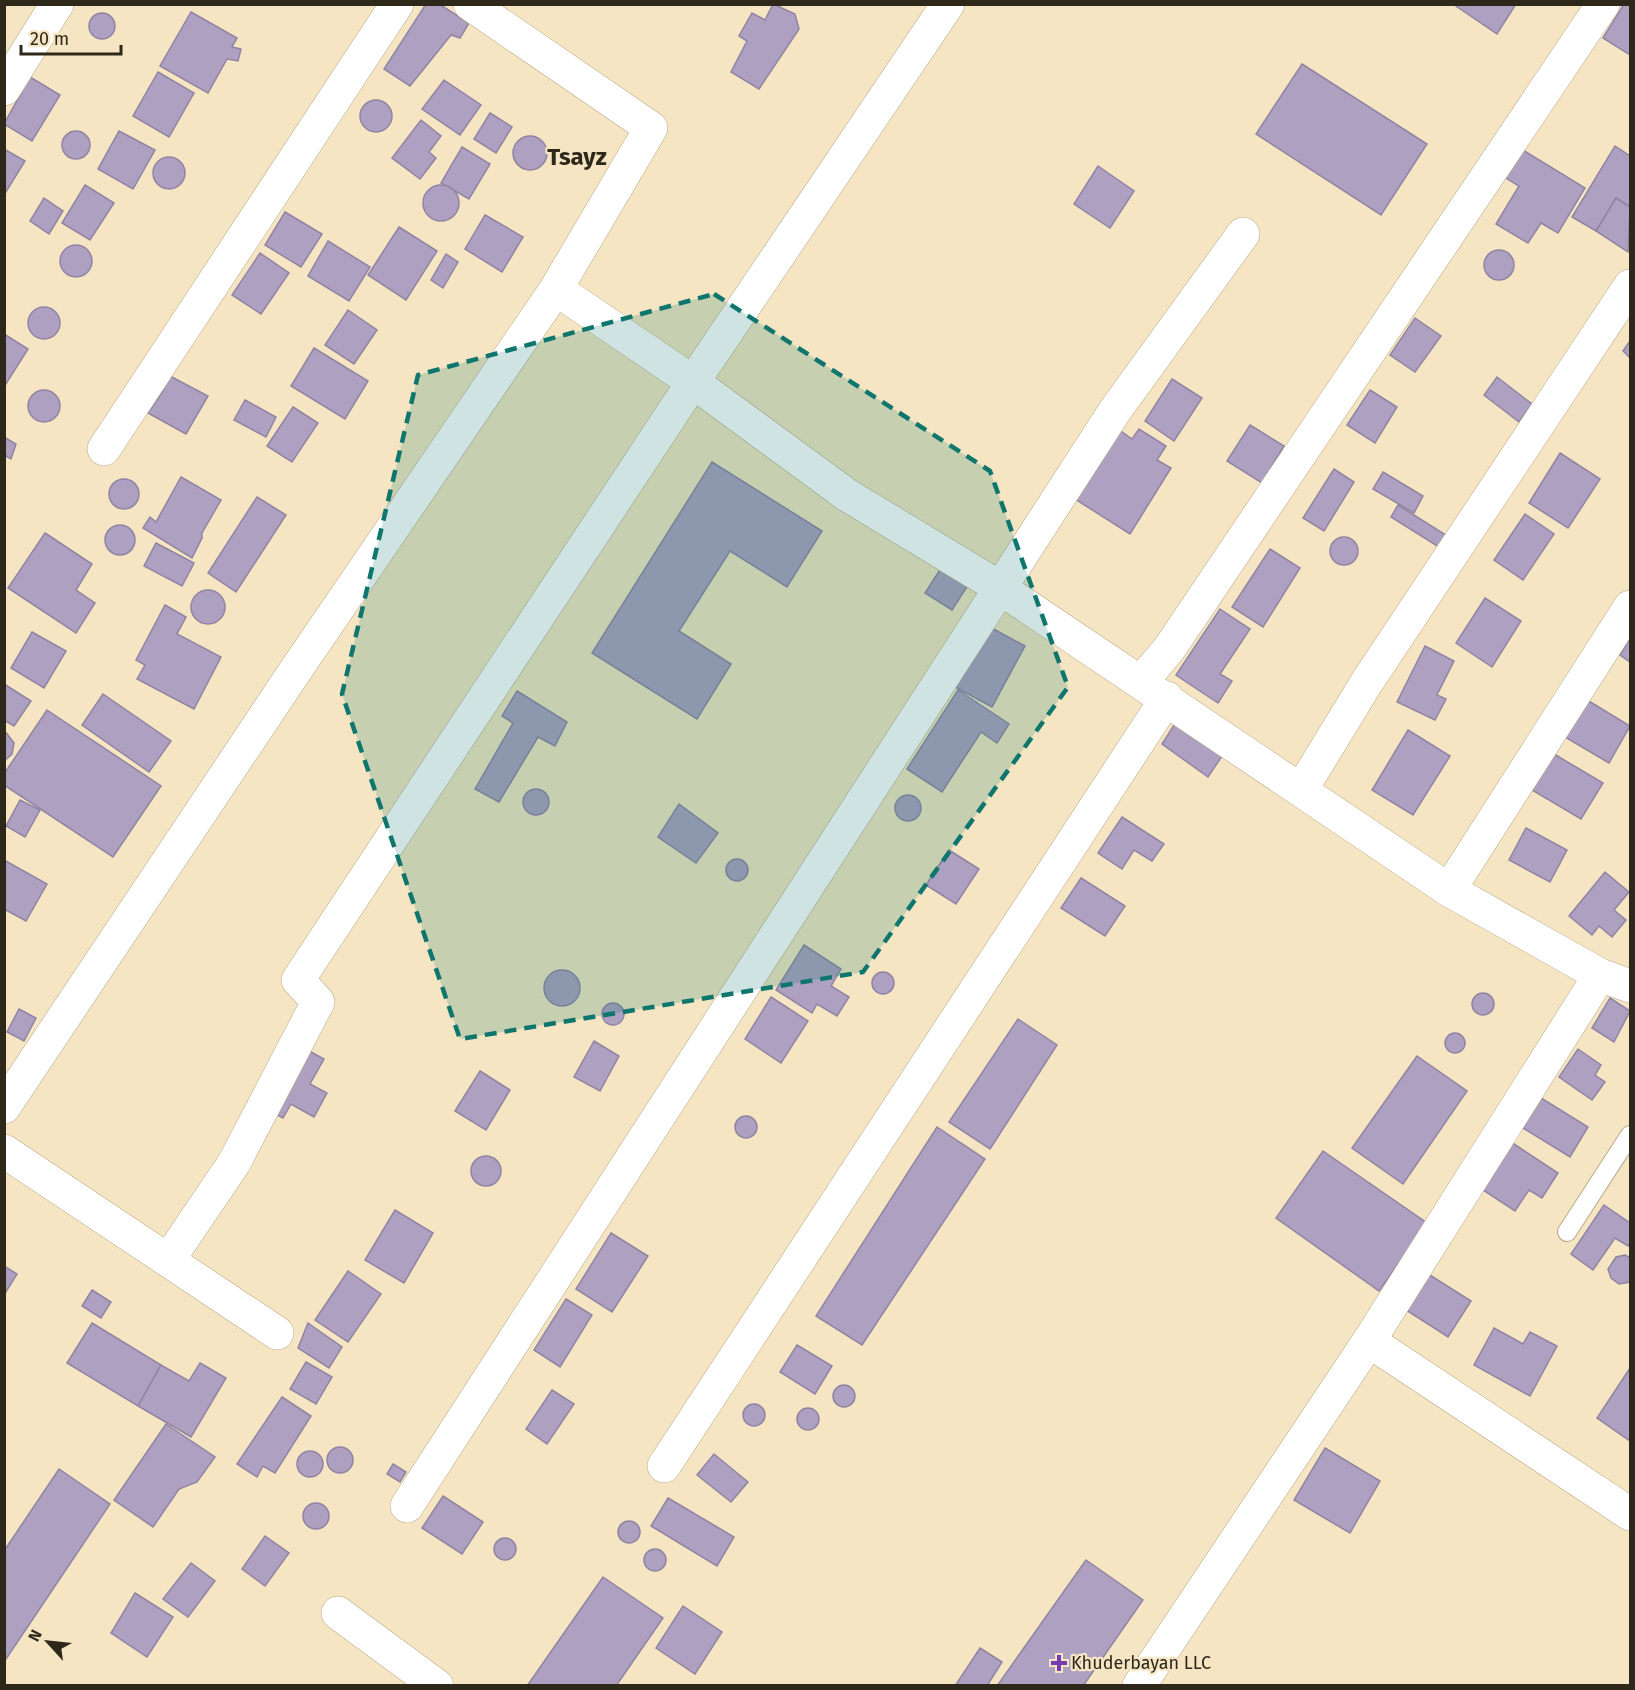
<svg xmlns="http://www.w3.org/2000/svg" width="1635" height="1690" font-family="'Fira Sans',sans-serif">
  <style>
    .building { fill: #ada0c0; stroke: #9184a3; stroke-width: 1.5 }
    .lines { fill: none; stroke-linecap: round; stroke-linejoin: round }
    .lane-casing { stroke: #b9aa89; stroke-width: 20 }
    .street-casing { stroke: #b9aa89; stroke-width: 34 }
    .lane { stroke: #fff; stroke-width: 18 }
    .street { stroke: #fff; stroke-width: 33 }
    .marked { fill: #0f766e; fill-opacity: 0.2; stroke: #0f766e; stroke-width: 4.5; stroke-dasharray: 12 8; stroke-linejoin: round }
    .poi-dot { fill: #783cb2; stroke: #f5e5c2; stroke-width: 2 }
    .labels { text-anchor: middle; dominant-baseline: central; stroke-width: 4.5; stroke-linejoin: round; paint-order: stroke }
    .poi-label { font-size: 18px; fill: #2e281b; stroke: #f5e5c2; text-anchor: start }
    .district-label { font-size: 24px; font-weight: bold; fill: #2e281b; stroke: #f5e5c2 }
  </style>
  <rect width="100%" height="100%" fill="#f5e5c2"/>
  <g class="building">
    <polygon points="426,4 439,4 469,23 460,38 451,35 410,86 384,69"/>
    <polygon points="773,4 795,14 799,29 759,89 731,72 747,41 739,36 752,13 765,20"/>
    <polygon points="1453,4 1516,4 1497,34"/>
    <polygon points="1624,4 1630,4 1630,55 1603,38"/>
    <polygon points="191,12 237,38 232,47 241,49 238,61 227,59 208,93 160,66"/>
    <circle cx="102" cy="26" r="13"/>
    <polygon points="1302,64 1427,144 1381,215 1256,134"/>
    <polygon points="158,72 194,93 169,137 133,116"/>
    <polygon points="30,77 60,95 32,141 4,124"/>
    <polygon points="444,80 481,105 460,135 422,109"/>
    <circle cx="376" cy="116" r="16"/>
    <polygon points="490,113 512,127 496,153 474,139"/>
    <polygon points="421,120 441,136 429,152 436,158 420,179 392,158"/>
    <circle cx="76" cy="145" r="14"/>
    <polygon points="119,131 155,150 133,189 98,169"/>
    <circle cx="530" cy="153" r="17"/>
    <polygon points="1615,146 1630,156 1630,207 1616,198 1596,231 1572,217"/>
    <polygon points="462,147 490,164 469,199 441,183"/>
    <polygon points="1518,147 1585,188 1558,233 1541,223 1528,243 1496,224 1519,186 1501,175"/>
    <polygon points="4,149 25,161 4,195"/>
    <circle cx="169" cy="173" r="16"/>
    <polygon points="1098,166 1134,191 1110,228 1074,204"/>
    <polygon points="85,185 114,203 90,240 62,223"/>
    <circle cx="441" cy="203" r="18"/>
    <polygon points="44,198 63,211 49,234 30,221"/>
    <polygon points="1616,198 1630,207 1628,252 1596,231"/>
    <polygon points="285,212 322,234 301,267 265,245"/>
    <polygon points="485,215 523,237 502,272 465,249"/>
    <polygon points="399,227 437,251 406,300 368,275"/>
    <polygon points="328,241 370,267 349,301 308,276"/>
    <circle cx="76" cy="261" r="16"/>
    <circle cx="1499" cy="265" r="15"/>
    <polygon points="260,253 289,273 261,314 232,295"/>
    <polygon points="446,254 458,262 443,288 431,280"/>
    <circle cx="44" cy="323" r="16"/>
    <polygon points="348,310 377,330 354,364 325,345"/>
    <polygon points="1415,318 1441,336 1415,372 1390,355"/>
    <polygon points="4,334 28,349 4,387"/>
    <polygon points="1630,341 1630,358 1623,351"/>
    <polygon points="314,348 368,381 345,419 291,386"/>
    <polygon points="168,375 208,396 186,434 148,413 163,391"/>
    <polygon points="1497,377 1532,404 1519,422 1484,395"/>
    <polygon points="1172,379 1202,398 1174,441 1145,421"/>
    <polygon points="1370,390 1397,407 1375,443 1347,425"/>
    <circle cx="44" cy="406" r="16"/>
    <polygon points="245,400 276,417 266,437 234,420"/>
    <polygon points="293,407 318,423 292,462 267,446"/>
    <polygon points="1250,425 1284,446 1262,483 1227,461"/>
    <polygon points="1118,429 1132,439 1139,429 1166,446 1157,460 1171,468 1130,534 1075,499"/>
    <polygon points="4,437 16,444 11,459 4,455"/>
    <polygon points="1560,453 1600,479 1568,528 1529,503"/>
    <polygon points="712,462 822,531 787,587 730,551 679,631 731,664 697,719 592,653"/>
    <polygon points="1334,469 1354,482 1324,531 1303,518"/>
    <polygon points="1383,472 1423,496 1414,513 1373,489"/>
    <polygon points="181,477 221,500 202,533 202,538 192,558 143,528 150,517 156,522"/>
    <circle cx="124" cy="494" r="15"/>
    <polygon points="257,497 286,515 236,592 208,573"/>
    <polygon points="1398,505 1449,537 1442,549 1391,517"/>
    <polygon points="1525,514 1554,534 1523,580 1494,560"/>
    <circle cx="120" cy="540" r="15"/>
    <polygon points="45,533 92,564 76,590 95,603 76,633 8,588"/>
    <circle cx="1344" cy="551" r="14"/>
    <polygon points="156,543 194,563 182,586 144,566"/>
    <polygon points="1270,549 1300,568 1263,627 1232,607"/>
    <polygon points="943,565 970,582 952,610 925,593"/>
    <circle cx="208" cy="607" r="17"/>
    <polygon points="1485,598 1521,621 1492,667 1456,643"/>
    <polygon points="165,605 186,617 177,634 221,657 194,709 137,679 145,665 136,660"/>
    <polygon points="1220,609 1250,629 1220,674 1232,681 1218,703 1176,675"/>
    <polygon points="986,625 1025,646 992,707 953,686"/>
    <polygon points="32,632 66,651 44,688 11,668"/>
    <polygon points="1630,638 1630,662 1620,655"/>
    <polygon points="1425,646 1454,661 1437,695 1446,699 1435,720 1397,702"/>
    <polygon points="4,684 31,701 14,726 4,720"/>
    <polygon points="958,690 1009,724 997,743 981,732 942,792 907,769"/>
    <polygon points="517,691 567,722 555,746 538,737 499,802 475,789 513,723 502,716"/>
    <polygon points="103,694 171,741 149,772 82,725"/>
    <polygon points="1587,700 1630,726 1609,763 1565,737"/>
    <polygon points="47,710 161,786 113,857 4,785 4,774"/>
    <polygon points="1181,714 1228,747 1208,777 1162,744"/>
    <polygon points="4,730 14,743 12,754 4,761"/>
    <polygon points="1408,730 1450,756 1413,815 1372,790"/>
    <polygon points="1554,754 1603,783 1581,819 1532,790"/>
    <circle cx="536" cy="802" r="13"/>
    <circle cx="908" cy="808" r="13"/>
    <polygon points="20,800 40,810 25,837 6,826"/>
    <polygon points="679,804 718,833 696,863 658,837"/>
    <polygon points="1122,817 1164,844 1152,861 1134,850 1122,869 1098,853"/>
    <polygon points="1526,828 1567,850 1550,882 1509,860"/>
    <polygon points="949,850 979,869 956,904 926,885"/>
    <circle cx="737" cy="870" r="11"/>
    <polygon points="4,860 47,884 26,921 4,909"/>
    <polygon points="1605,872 1629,892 1614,910 1626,920 1612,937 1599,926 1592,935 1569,916"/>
    <polygon points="1081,878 1125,906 1105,936 1061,908"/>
    <polygon points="804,945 841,969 831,986 849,997 837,1016 817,1004 812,1013 776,990"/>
    <circle cx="562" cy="988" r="18"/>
    <circle cx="883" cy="983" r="11"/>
    <circle cx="1483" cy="1004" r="11"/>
    <polygon points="771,997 808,1021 781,1063 745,1039"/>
    <polygon points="1610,998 1630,1011 1614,1042 1592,1028"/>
    <circle cx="613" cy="1014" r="11"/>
    <polygon points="19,1009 36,1018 24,1041 7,1032"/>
    <polygon points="1018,1019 1057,1045 990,1149 949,1122"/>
    <circle cx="1455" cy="1043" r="10"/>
    <polygon points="594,1041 619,1056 600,1091 574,1077"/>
    <polygon points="302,1047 324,1059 310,1084 327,1093 314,1117 291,1104 283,1118 269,1111"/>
    <polygon points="1578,1049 1601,1065 1595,1075 1605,1082 1592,1100 1559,1077"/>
    <polygon points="1417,1056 1467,1091 1403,1184 1352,1148"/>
    <polygon points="480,1071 510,1090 486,1130 455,1111"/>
    <polygon points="1541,1098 1588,1127 1570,1157 1523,1128"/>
    <circle cx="746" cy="1127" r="11"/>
    <polygon points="937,1127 985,1159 862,1345 816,1316"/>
    <polygon points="1511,1142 1558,1173 1542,1198 1529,1190 1515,1211 1480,1188"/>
    <polygon points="1323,1151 1427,1223 1379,1291 1276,1218"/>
    <circle cx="486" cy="1171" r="15"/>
    <polygon points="1604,1205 1630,1223 1630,1242 1628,1246 1615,1238 1593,1270 1571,1254"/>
    <polygon points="395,1210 433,1233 404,1283 365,1260"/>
    <polygon points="611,1233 648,1256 612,1312 576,1289"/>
    <polygon points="1625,1255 1630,1258 1630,1282 1619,1284 1611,1278 1608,1269 1616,1257"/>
    <polygon points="4,1266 17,1274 4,1295"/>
    <polygon points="348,1271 381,1294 348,1342 315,1320"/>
    <polygon points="1425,1272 1471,1301 1448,1337 1403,1308"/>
    <polygon points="92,1290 111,1302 101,1318 82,1306"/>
    <polygon points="566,1299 592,1315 560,1367 534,1350"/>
    <polygon points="92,1323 161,1365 138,1406 67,1363"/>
    <polygon points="308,1323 342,1347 329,1368 298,1348"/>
    <polygon points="1494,1328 1523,1344 1530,1332 1557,1346 1530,1396 1474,1365"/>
    <polygon points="797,1345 832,1366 815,1394 780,1372"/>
    <polygon points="306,1362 332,1377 316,1404 290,1389"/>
    <polygon points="200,1363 226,1378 191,1437 138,1406 161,1365 189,1381"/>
    <polygon points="1630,1368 1630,1441 1597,1418"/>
    <circle cx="844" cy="1396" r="11"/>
    <polygon points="552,1390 574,1404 547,1444 526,1429"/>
    <polygon points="282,1397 311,1416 275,1473 263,1466 257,1477 237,1464"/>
    <circle cx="754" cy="1415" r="11"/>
    <circle cx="808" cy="1419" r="11"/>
    <polygon points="166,1424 215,1457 197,1482 179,1489 153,1527 114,1500"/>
    <circle cx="340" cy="1460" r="13"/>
    <polygon points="1325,1448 1380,1481 1350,1533 1294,1500"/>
    <circle cx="310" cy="1464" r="13"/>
    <polygon points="714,1454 748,1482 731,1502 697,1475"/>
    <polygon points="393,1464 406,1472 400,1482 387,1474"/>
    <polygon points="59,1469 110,1504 4,1662 4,1551"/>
    <polygon points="443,1496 483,1522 462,1554 422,1528"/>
    <polygon points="668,1498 734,1537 717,1566 651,1526"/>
    <circle cx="316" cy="1516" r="13"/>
    <circle cx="629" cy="1532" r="11"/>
    <polygon points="265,1536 289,1553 265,1586 242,1569"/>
    <circle cx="505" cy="1549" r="11"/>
    <circle cx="655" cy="1560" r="11"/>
    <polygon points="1086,1560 1143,1600 1083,1686 997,1686"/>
    <polygon points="191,1563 215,1581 188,1617 163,1599"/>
    <polygon points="603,1577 663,1618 616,1686 527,1686"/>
    <polygon points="135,1593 173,1617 147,1657 111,1633"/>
    <polygon points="683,1606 722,1632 695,1674 656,1648"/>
    <polygon points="980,1648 1002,1662 987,1686 955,1686"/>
  </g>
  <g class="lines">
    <defs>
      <polyline id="lane" points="1567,1232 1630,1135"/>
      <g id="street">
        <polyline points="4,89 57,4"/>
        <polyline points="556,289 693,382 847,495 994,584 1449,890 1600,975 1630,986"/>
        <polyline points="104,449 397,4"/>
        <polyline points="1142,681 1169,649 1603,4"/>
        <polyline points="1301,790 1367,682 1630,286"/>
        <polyline points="1449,890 1630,607"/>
        <polyline points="4,1107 291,677 556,289 651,128 470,4"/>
        <polyline points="4,1151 277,1333"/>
        <polyline points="169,1259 234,1163 318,1002 298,980 693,382 948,4"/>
        <polyline points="1369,1341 1600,975"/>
        <polyline points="664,1466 1167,698"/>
        <polyline points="407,1506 1114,412 1243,234"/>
        <polyline points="338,1613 437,1686"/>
        <polyline points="1139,1686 1369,1341 1630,1514"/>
      </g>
    </defs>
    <use href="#lane" class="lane-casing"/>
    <use href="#street" class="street-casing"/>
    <use href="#lane" class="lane"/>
    <use href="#street" class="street"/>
  </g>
  <path class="marked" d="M714,294L990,471L1068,687L863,972L460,1039L342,694L418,375Z"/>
  <path class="poi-dot" d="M1056 1654h6v6h6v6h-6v6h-6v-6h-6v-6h6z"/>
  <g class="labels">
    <g class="poi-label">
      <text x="1071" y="1663">Khuderbayan LLC</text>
    </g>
    <g class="district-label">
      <text x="577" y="157">Tsayz</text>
    </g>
  </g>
  <rect width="1635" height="1690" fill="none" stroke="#2e281b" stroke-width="12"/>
  <g transform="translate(48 1642) rotate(297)" stroke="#f5e5c2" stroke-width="4.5" paint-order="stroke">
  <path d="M0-4.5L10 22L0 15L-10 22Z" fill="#2e281b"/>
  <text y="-9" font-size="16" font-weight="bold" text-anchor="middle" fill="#2e281b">N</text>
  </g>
  <path d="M21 45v9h100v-9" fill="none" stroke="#2e281b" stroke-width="3"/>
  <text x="30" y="45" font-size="18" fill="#2e281b" stroke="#f5e5c2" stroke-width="4.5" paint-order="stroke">20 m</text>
</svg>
